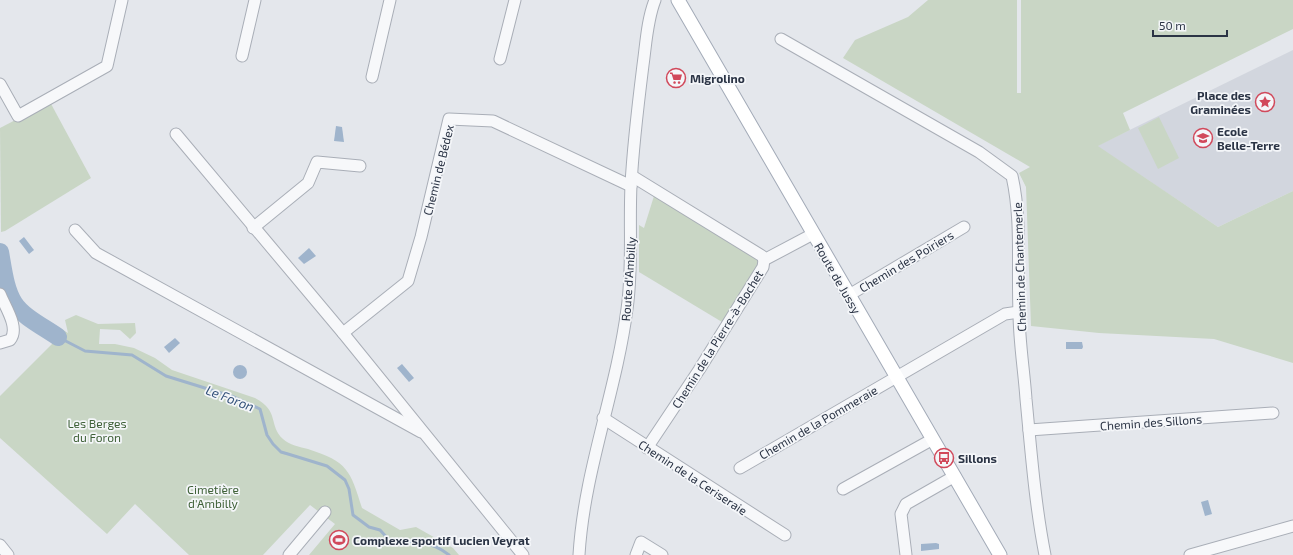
<svg xmlns="http://www.w3.org/2000/svg" width="1293" height="555" font-family="'Exo 2',sans-serif">
  <style>
    .built { fill: #d2d6de }
    .green { fill: #c9d6c5 }
    .water { fill: #9fb4cc }
    .lines { fill: none; stroke-linecap: round; stroke-linejoin: round }
    .stream { stroke: #9fb4cc; stroke-width: 3 }
    .river { stroke: #9fb4cc; stroke-width: 18 }
    .minor-casing { stroke: #a9aeb7; stroke-width: 13 }
    .major-casing { stroke: #a3abb8; stroke-width: 15 }
    .minor { stroke: #f7f8fa; stroke-width: 11 }
    .major { stroke: #fff; stroke-width: 13 }
    .labels { text-anchor: middle; dominant-baseline: central; stroke-width: 3.5; stroke-linejoin: round; paint-order: stroke }
    .poi-label { font-size: 12px; font-weight: bold; fill: #2b3445; stroke: #f4f6f9; text-anchor: start }
    .street-label { font-size: 12px; fill: #2b3445; stroke: #f4f6f9 }
    .park-label { font-size: 12px; fill: #3f6138; stroke: #f4f6f9 }
    .water-label { font-size: 13px; font-style: italic; fill: #34527a; stroke: #f4f6f9 }
  </style>
  <rect width="100%" height="100%" fill="#e4e7ec"/>
  <polygon class="built" points="1293,50 1293,191 1218,227 1097,146"/>
  <g class="green">
    <polygon points="928,0 1017,0 1017,93 1021,93 1021,0 1293,0 1293,29 1123,113 1130,130 1098,146 1218,227 1293,191 1293,363 1214,339 1099,333 1031,326 1026,187 1019,173 1030,167 843,58 855,40 908,17"/>
    <polygon points="50,102 91,178 5,231 1,232 0,128"/>
    <polygon points="1159,117 1179,158 1158,169 1138,128"/>
    <polygon points="654,196 760,261 722,322 639,272 639,225 644,228"/>
    <path d="M76,315L98,324L135,323L136,333L130,339L120,330L100,329L99,344H115L134,348L155,358L172,370L255,398C280,411 268,425 283,439C289,445 300,447 308,449C348,462 350,470 362,508L400,530L416,527L453,548L459,555H309L335,524L310,505L263,555H189L135,504L107,534L0,438V396L55,341L60,328L68,333L65,320Z"/>
  </g>
  <g class="water">
    <polygon points="336,126 342,127 344,142 334,141"/>
    <polygon points="24,237 34,250 29,254 19,241"/>
    <polygon points="309,248 316,256 304,264 298,258"/>
    <polygon points="175,338 180,343 169,353 164,347"/>
    <polygon points="1066,342 1082,342 1083,347 1082,349 1066,349"/>
    <polygon points="402,364 414,378 409,382 397,368"/>
    <circle cx="240" cy="372" r="7"/>
    <polygon points="1208,500 1212,514 1205,516 1201,502"/>
    <polygon points="936,543 939,544 939,549 921,551 921,544"/>
  </g>
  <g class="lines">
    <path class="stream" d="M58,337L85,351L132,355L166,376L234,397L260,409L267,435L273,444L281,452L288,454L327,466L345,480L349,489L353,515L369,527L380,530L390,541C412,541 431,540 449,555"/>
    <path class="river" d="M0,252C3,268 5,289 14,303C23,317 44,327 58,337"/>
    <defs>
      <g id="minor">
        <path d="M781,39L979,152L1012,176C1022,221 1017,266 1019,312C1019,341 1024,370 1026,399C1031,451 1035,504 1045,555"/>
        <polyline points="242,56 255,0"/>
        <polyline points="500,59 515,0"/>
        <polyline points="372,77 390,0"/>
        <polyline points="0,84 18,116 107,66 122,0"/>
        <polyline points="176,134 343,333 523,555"/>
        <polyline points="632,176 762,256 764,260 763,267 699,370 647,448"/>
        <polyline points="253,228 308,183 317,162 360,166"/>
        <polyline points="75,230 96,253 421,432"/>
        <polyline points="764,260 813,234"/>
        <path d="M0,294C5,307 20,328 10,340L0,343"/>
        <polyline points="849,295 964,227"/>
        <polyline points="343,333 408,281 421,237 449,119 493,121 631,186"/>
        <polyline points="603,418 785,535"/>
        <polyline points="1029,430 1273,413"/>
        <polyline points="740,468 1005,314 1019,312"/>
        <polyline points="843,489 933,439"/>
        <polyline points="0,545 8,555"/>
        <polyline points="289,555 325,512"/>
        <path d="M579,555C584,471 616,393 627,309C633,268 629,227 631,185C633,145 638,105 643,65C646,44 647,20 655,0"/>
        <polyline points="636,555 641,542 662,555"/>
        <polyline points="906,555 901,514 906,504 955,476"/>
        <polyline points="1190,555 1293,526"/>
      </g>
      <polyline id="major" points="678,0 1000,555"/>
    </defs>
    <use href="#minor" class="minor-casing"/>
    <use href="#major" class="major-casing"/>
    <use href="#minor" class="minor"/>
    <use href="#major" class="major"/>
  </g>
  <defs>
    <symbol id="supermarket-ring" viewBox="-11 -11 22 22"><circle r="9.5" fill="#f4f6f9" stroke="#d1495b" stroke-width="1.5"/><path d="M-6-5.5h2.5l.6 2H6L4.5 2H-2.5L-4.4-4H-6ZM-1.5 3.2a1.3 1.3 0 1 0 .1 0ZM3 3.2a1.3 1.3 0 1 0 .1 0Z" fill="#d1495b"/></symbol>
    <symbol id="sight-ring" viewBox="-11 -11 22 22"><circle r="9.5" fill="#f4f6f9" stroke="#d1495b" stroke-width="1.5"/><path d="M0-6L1.8-2.2L6-1.7L2.9 1.2L3.7 5.4L0 3.3L-3.7 5.4L-2.9 1.2L-6-1.7L-1.8-2.2Z" fill="#d1495b"/></symbol>
    <symbol id="school-ring" viewBox="-11 -11 22 22"><circle r="9.5" fill="#f4f6f9" stroke="#d1495b" stroke-width="1.5"/><path d="M0-5L7-2L0 1L-7-2ZM-4 1L0 2.5L4 1V4Q0 6-4 4Z" fill="#d1495b"/></symbol>
    <symbol id="bus-ring" viewBox="-11 -11 22 22"><circle r="9.5" fill="#f4f6f9" stroke="#d1495b" stroke-width="1.5"/><path d="M-5-6H5V4H4V6H2V4H-2V6H-4V4H-5ZM-3.5-4V0h7V-4ZM-3.5 1.2v1.5H-2V1.2ZM2 1.2v1.5H3.5V1.2Z" fill="#d1495b"/></symbol>
    <symbol id="stadium-ring" viewBox="-11 -11 22 22"><circle r="9.5" fill="#f4f6f9" stroke="#d1495b" stroke-width="1.5"/><path d="M0-5a6.5 5 0 1 0 0 10a6.5 5 0 1 0 0-10ZM-3.5-1.8h7v3.6h-7Z" fill="#d1495b"/></symbol>
  </defs>
  <g fill-rule="evenodd">
    <use href="#supermarket-ring" x="665" y="67" width="22" height="22"/>
    <use href="#sight-ring" x="1254" y="91" width="22" height="22"/>
    <use href="#school-ring" x="1192" y="127" width="22" height="22"/>
    <use href="#bus-ring" x="933" y="447" width="22" height="22"/>
    <use href="#stadium-ring" x="328" y="529" width="22" height="22"/>
  </g>
  <g class="labels">
    <g class="poi-label">
      <text x="690" y="78">Migrolino</text>
      <text x="1251" y="95" text-anchor="end">Place des<tspan x="1251" dy="14">Graminées</tspan></text>
      <text x="1217" y="131">Ecole<tspan x="1217" dy="14">Belle-Terre</tspan></text>
      <text x="958" y="458">Sillons</text>
      <text x="353" y="540">Complexe sportif Lucien Veyrat</text>
    </g>
    <g class="street-label">
      <text transform="translate(438 170) rotate(-76)">Chemin de Bédex</text>
      <text transform="translate(906 261) rotate(-31)">Chemin des Poiriers</text>
      <text transform="translate(1019 267) rotate(-92)">Chemin de Chantemerle</text>
      <text transform="translate(838 278) rotate(60)">Route de Jussy</text>
      <text transform="translate(628 279) rotate(-86)">Route d'Ambilly</text>
      <text transform="translate(717 339) rotate(-58)">Chemin de la Pierre-à-Bochet</text>
      <text transform="translate(818 422) rotate(-30)">Chemin de la Pommeraie</text>
      <text transform="translate(1151 422) rotate(-4)">Chemin des Sillons</text>
      <text transform="translate(693 477) rotate(33)">Chemin de la Ceriseraie</text>
    </g>
    <g class="park-label">
      <text x="97" y="423">Les Berges<tspan x="97" dy="14">du Foron</tspan></text>
      <text x="213" y="489">Cimetière<tspan x="213" dy="14">d'Ambilly</tspan></text>
    </g>
    <g class="water-label">
      <text transform="translate(230 398) rotate(21)">Le Foron</text>
    </g>
  </g>
  <path d="M1153 30v6h74v-6" fill="none" stroke="#2b3445" stroke-width="2"/>
  <text x="1159" y="30" font-size="12" fill="#2b3445" stroke="#f4f6f9" stroke-width="3" paint-order="stroke">50 m</text>
</svg>
